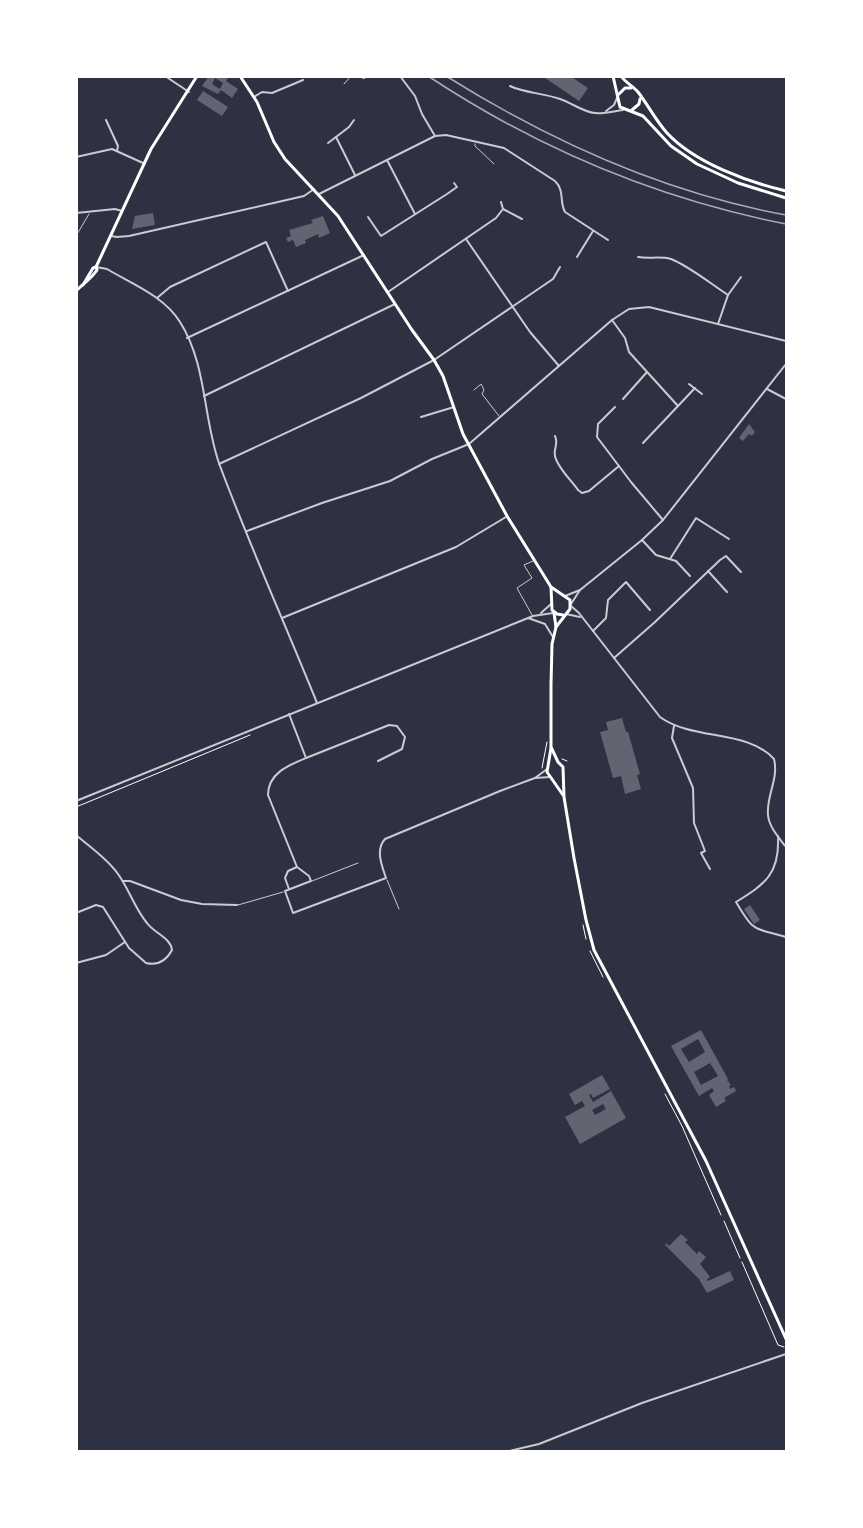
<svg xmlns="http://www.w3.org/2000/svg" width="863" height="1528" font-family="'Open Sans',sans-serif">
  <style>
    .building { fill: #626471; fill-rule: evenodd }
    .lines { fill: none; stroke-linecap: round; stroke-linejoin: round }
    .path { stroke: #fff; stroke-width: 1 }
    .service { stroke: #caccd0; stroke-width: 1 }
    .minor { stroke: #caccd0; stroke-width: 2 }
    .tertiary { stroke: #caccd0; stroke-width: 2 }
    .secondary { stroke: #fff; stroke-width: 3 }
    .primary { stroke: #fff; stroke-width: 3 }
    .rail { stroke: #abadb3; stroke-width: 1.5 }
  </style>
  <rect width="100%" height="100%" fill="#2d3142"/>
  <g class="building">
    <path d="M209,76H229L226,81L238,89L232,98L221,90L218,94L202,86ZM215,78L223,83L220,89L212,84Z"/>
    <polygon points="542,76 570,76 588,88 579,101"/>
    <polygon points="203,91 228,107 222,116 197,100"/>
    <polygon points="153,213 155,225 132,229 135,216"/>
    <polygon points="323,216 330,233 319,238 318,234 305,240 306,243 296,247 293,240 288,242 286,238 291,236 289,230 313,223 311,220"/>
    <polygon points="749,424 755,432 752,436 749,434 743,441 739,438"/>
    <polygon points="622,718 626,732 628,732 640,774 637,775 641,789 625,794 621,776 613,778 600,732 608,730 606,722"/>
    <polygon points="750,905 760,920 754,924 744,909"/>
    <path d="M701,1030L728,1079L727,1080L731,1085L729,1086L730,1089L734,1087L736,1091L724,1098L726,1101L716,1107L709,1095L714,1091L712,1088L699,1096L671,1046ZM698,1039L705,1052L689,1062L681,1049ZM710,1063L718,1076L701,1085L694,1072Z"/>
    <path d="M602,1075L610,1089L593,1098L591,1094L589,1095L593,1102L611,1091L626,1118L580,1144L565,1117L585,1106L582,1101L575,1105L569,1094ZM603,1104L606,1109L595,1115L592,1110Z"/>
    <polygon points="681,1234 688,1240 685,1242 697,1254 699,1251 706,1257 700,1264 710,1277 707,1279 708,1281 730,1271 734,1280 707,1293 699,1279 665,1245 666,1243 669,1246"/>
  </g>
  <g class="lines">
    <g class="path">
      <polyline points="562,759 567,761"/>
      <polyline points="542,768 547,742"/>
      <polyline points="76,807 250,735"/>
      <polyline points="583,925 586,939"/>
      <polyline points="590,951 603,977"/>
      <polyline points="665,1094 682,1126 721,1215"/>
      <polyline points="724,1221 740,1258"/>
      <polyline points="742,1262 778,1345 784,1347"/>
    </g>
    <g class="service">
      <polyline points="344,84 351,76"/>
      <polyline points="475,144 475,146 494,164"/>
      <polyline points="76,236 89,214"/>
      <polyline points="474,390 481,384 484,390 482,394 499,416"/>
      <polyline points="532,615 517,588 532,578 524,565 533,561"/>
      <polyline points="387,880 399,909"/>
      <polyline points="312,881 358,863"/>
      <polyline points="238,905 283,892"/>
    </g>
    <g class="minor">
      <polyline points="165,76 189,92"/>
      <polyline points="359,76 364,78 367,76"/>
      <polyline points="400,76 415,96 422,114 435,136"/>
      <path d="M510,86C525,93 543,93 560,99C572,103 583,112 595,113C604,114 614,111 623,110"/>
      <polyline points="254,97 262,92 272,93 303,80"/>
      <polyline points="606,111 614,105 617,98"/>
      <polyline points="106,120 118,146 117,151"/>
      <polyline points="354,120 349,127 336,137 355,175"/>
      <polyline points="328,143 336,137"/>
      <polyline points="76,157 112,149 143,163"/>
      <polyline points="387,160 415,214"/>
      <path d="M319,194L435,136L446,135L504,148L555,181C565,191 559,201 565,212L608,240"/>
      <polyline points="501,202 503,209 522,219"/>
      <polyline points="76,213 115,209 122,211"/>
      <polyline points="368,217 381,236 447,194 457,187 454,183"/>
      <polyline points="466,239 530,332 559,366"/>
      <polyline points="577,257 593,231"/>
      <path d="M638,257C649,259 660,256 671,259C689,266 711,284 728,295"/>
      <path d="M96,267L107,269C132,284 164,296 180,322C207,364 203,420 220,466C250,546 285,624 317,703"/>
      <polyline points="388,292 496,218 503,209"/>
      <polyline points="157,298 170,287 266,242 288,291"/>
      <polyline points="612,320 625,338 629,352 678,406"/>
      <polyline points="718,324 728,295 741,277"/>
      <polyline points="187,338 364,255"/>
      <polyline points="689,384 702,394"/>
      <polyline points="767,389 786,399"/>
      <polyline points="204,396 395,304"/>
      <polyline points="623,399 647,372"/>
      <polyline points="615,407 598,424 597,437 631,482 663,520"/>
      <polyline points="421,417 454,407"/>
      <path d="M555,436C559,445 553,448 555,456C557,467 571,480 578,490L582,493L589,491L619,466"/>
      <polyline points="643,443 695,388"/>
      <polyline points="219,464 361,398 434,360 553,279 560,267"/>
      <polyline points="247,531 322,503 390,481 432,459 469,444 612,320 629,309 649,307 786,341"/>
      <polyline points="642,540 656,555 676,561 690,576"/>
      <polyline points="670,559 696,518 729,539"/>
      <polyline points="708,571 727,592"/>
      <path d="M571,606L579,613L660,717C693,741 747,729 774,759C779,779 766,796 768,815C769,827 779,838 786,847"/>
      <polyline points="566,614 580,617"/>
      <polyline points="282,618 456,547 506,517"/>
      <polyline points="593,631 606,618 608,600 626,582 650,610"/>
      <polyline points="614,658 655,622 720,560 726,556 741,572"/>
      <path d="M289,714L306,758C289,765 268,773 268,795L297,867"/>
      <polyline points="674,726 672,738 693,788 694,823 705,851 701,853 710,869"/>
      <polyline points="306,758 389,725 397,726 405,737 402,749 378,761"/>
      <polyline points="535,778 547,769"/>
      <path d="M76,835C90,847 108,859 118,874C129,889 135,909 147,923C154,933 171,938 172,950C166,961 158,966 146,963L129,948L103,907L96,905L76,913"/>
      <path d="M778,836C780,874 765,884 736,902C755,934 753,927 786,937"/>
      <polyline points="123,881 130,881 181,900 202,904 237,905"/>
      <path d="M289,889L285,878L288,871L297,867L309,876L311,881L285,891L293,913L386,878C382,866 375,850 385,839L500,791L535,778L550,777"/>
      <polyline points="76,963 106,955 125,942"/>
    </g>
    <g class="tertiary">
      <polyline points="111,236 117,237 129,236 304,196 314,189"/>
      <polyline points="565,596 580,590"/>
      <polyline points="571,604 580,590 642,540 663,520 786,364"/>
      <polyline points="541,613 551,604"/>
      <polyline points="528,618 545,624 553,637"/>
      <polyline points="76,801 533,616 553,613"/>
      <polyline points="505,1452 539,1444 642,1403 786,1354"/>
    </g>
    <g class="secondary">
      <polyline points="240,76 257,102 274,142 285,159 338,216 412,330 434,360 443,376 463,434 507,516 551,587 570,600 570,609 556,627"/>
      <polyline points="551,587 552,610 557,614 563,615"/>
      <polyline points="554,613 556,627 552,644 551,684 551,747 558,762 563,767 564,797 574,858 586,920 594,950 706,1161 786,1339"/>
      <polyline points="551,748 547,772 563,795"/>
    </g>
    <g class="primary">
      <polyline points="613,76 620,107 643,116 671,146 697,164 738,183 786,198"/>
      <path d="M621,76C626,83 633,86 638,92C648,105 656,121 667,133C695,163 748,182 786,191"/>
      <polyline points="619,94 625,88 631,88"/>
      <polyline points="632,110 639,104 640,99"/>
      <polyline points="83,285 93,268 96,267"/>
      <path d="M76,291C84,283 91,279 97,270L96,267L151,149L197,76"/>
    </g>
    <g class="rail">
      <path d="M428,76C537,148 658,199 786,224"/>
      <path d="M446,76C550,141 665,193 786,215"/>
    </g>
  </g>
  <rect width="863" height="1528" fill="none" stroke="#ffffff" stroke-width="156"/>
</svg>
